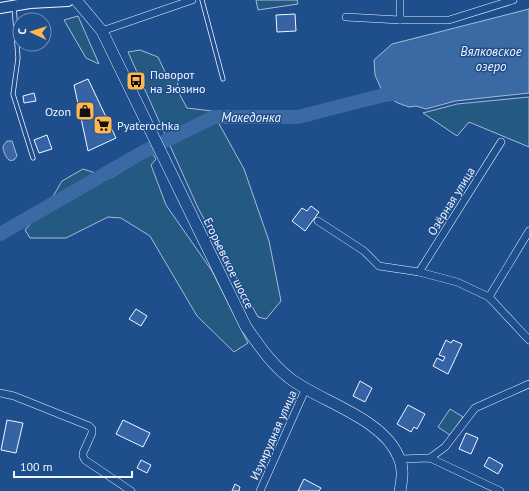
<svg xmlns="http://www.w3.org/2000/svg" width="529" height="491" font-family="'PT Sans',sans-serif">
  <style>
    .green { fill: #245a82; stroke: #a8bbd7 }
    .water { fill: #3b69a3; stroke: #a8bbd7 }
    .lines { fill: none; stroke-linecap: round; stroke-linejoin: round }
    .river { stroke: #3b69a3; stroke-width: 14 }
    .building { fill: #3563a3; stroke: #f2f6ff }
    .lane-casing { stroke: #f2f6ff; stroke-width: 5 }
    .street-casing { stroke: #f2f6ff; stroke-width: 8 }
    .secondary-casing { stroke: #f2f6ff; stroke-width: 12 }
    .primary-casing { stroke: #f2f6ff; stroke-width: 12 }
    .lane { stroke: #1f4e8c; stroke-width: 3.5 }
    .street { stroke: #1f4e8c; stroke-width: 7 }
    .secondary { stroke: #1f4e8c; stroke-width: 10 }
    .primary { stroke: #1f4e8c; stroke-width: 11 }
    .labels { text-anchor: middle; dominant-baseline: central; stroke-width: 3; stroke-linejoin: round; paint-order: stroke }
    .poi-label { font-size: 12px; fill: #f2f6ff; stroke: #1f4e8c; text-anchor: start }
    .street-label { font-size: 12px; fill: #f2f6ff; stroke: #1f4e8c }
    .water-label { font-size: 13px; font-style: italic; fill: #f2f6ff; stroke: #1f4e8c }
  </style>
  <rect width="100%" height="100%" fill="#1f4e8c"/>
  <g class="green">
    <polygon points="256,0 297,0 298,4 258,10"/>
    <polygon points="78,16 99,64 86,58 64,20"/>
    <polygon points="140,50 158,57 166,74 177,79 179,93 187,108 212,111 244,169 269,241 281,301 266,319 258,317 198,208 128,52"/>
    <polygon points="529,97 529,147 469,122 457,136 423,113 457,104"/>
    <polygon points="152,153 156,159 151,165 166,205 212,271 248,343 234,352 197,316 150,236 121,218 108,217 66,238 30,238 25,230 49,203 62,181 83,169 111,178"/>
    <polygon points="450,409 463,417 450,435 438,427"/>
  </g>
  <g class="water">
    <polygon points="529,9 529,93 455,101 426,109 416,106 409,107 398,103 384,95 375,75 374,60 392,44"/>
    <path d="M7,141H12L17,156L14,160C13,160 10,161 9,160C5,157 3,150 3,146Z"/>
  </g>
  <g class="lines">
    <polyline class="river" points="0,234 143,152 214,117 298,117 384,95 403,93"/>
  </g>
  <g class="building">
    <polygon points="295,14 296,31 277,32 276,15"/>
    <polygon points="88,79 116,138 88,151 74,85"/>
    <polygon points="34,93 36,101 24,103 23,96"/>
    <polygon points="47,135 52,149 39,153 34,140"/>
    <polygon points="311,206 319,212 305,231 292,221 302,208 307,211"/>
    <polygon points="136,309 147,316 141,326 129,319"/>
    <polygon points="446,340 451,343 453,340 462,344 448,374 433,366 437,358 443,361 445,357 439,355"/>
    <polygon points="360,381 372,388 365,402 353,396"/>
    <polygon points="408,405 425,414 417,429 414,427 411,432 397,424"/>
    <polygon points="7,420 23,423 16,453 1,450"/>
    <polygon points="123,420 150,433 143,447 116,434"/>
    <polygon points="466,433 478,438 471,454 459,449"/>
    <polygon points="489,457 503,465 498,474 484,466"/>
    <polygon points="141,460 151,465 147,473 137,468"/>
    <polygon points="304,479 321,488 319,491 298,491"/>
    <polygon points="235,484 240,487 239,491 232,491"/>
  </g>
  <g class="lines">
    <defs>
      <g id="lane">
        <polyline points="202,0 223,79"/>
        <polyline points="14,6 18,58 13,94 33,158"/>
      </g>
      <g id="street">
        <polyline points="346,17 400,20 449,20 513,0"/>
        <polyline points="400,20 400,0"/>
        <polyline points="102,31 192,0"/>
        <polyline points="318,221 364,251 379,266 419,272 457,282 489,297 529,340"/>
        <polyline points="419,272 501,142"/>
        <polyline points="489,297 529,231"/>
        <polyline points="0,393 14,396 89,426 92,429 92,433 83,453 83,456 85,460 131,491"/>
        <polyline points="430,458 445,447 475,408 529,384"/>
        <polyline points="400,459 430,458 500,491"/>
        <polyline points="260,491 306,388"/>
      </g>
      <polyline id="secondary" points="0,8 30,3 68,1 68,0"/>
      <path id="primary" d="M76,0L102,31L246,327C260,347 272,365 292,380C324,403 384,419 399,458C404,468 402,480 400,491"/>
    </defs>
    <use href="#lane" class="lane-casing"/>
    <use href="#street" class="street-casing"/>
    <use href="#secondary" class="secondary-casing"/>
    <use href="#primary" class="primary-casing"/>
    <use href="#lane" class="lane"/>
    <use href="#street" class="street"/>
    <use href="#secondary" class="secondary"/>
    <use href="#primary" class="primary"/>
  </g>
  <defs>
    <symbol id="bus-square" viewBox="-11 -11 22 22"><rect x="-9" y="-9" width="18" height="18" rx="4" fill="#ffb74d" stroke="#1f4e8c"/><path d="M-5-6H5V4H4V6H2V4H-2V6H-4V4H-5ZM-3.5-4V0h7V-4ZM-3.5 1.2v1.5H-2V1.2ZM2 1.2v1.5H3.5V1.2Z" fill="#111"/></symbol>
    <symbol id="shop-square" viewBox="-11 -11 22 22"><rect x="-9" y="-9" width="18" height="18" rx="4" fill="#ffb74d" stroke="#1f4e8c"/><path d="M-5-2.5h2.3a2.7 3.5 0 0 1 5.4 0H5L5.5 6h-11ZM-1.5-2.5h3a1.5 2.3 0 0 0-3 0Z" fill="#111"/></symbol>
    <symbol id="supermarket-square" viewBox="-11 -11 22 22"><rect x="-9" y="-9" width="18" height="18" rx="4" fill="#ffb74d" stroke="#1f4e8c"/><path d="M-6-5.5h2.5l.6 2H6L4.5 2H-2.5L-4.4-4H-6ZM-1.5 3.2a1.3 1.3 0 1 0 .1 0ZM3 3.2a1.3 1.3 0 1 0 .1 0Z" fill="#111"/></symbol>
  </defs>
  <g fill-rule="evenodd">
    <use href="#bus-square" x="125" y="70" width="22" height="22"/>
    <use href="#shop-square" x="74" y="100" width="22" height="22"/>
    <use href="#supermarket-square" x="92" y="114" width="22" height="22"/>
  </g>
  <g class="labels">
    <g class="poi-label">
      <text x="150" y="74">Поворот<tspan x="150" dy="14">на Зюзино</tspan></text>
      <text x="71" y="111" text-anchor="end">Ozon</text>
      <text x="117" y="125">Pyaterochka</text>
    </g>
    <g class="street-label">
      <text transform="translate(451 201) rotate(-58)">Озёрная улица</text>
      <text transform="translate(229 263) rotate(64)">Егорьевское шоссе</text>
      <text transform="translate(273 435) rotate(-66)">Изумрудная улица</text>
    </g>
    <g class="water-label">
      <text x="491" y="51">Вялковское<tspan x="491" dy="15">озеро</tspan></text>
      <text x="251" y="117">Македонка</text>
    </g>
  </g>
  <g transform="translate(32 32) rotate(274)"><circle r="19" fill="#1f4e8c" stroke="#7391ba"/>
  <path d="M0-3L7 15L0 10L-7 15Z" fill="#ffb74d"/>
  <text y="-6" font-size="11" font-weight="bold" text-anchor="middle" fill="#f2f6ff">С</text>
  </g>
  <path d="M14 471v6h118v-6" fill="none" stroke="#f2f6ff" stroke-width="2"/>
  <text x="20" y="471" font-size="12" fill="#f2f6ff" stroke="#1f4e8c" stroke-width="3" paint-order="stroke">100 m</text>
</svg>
